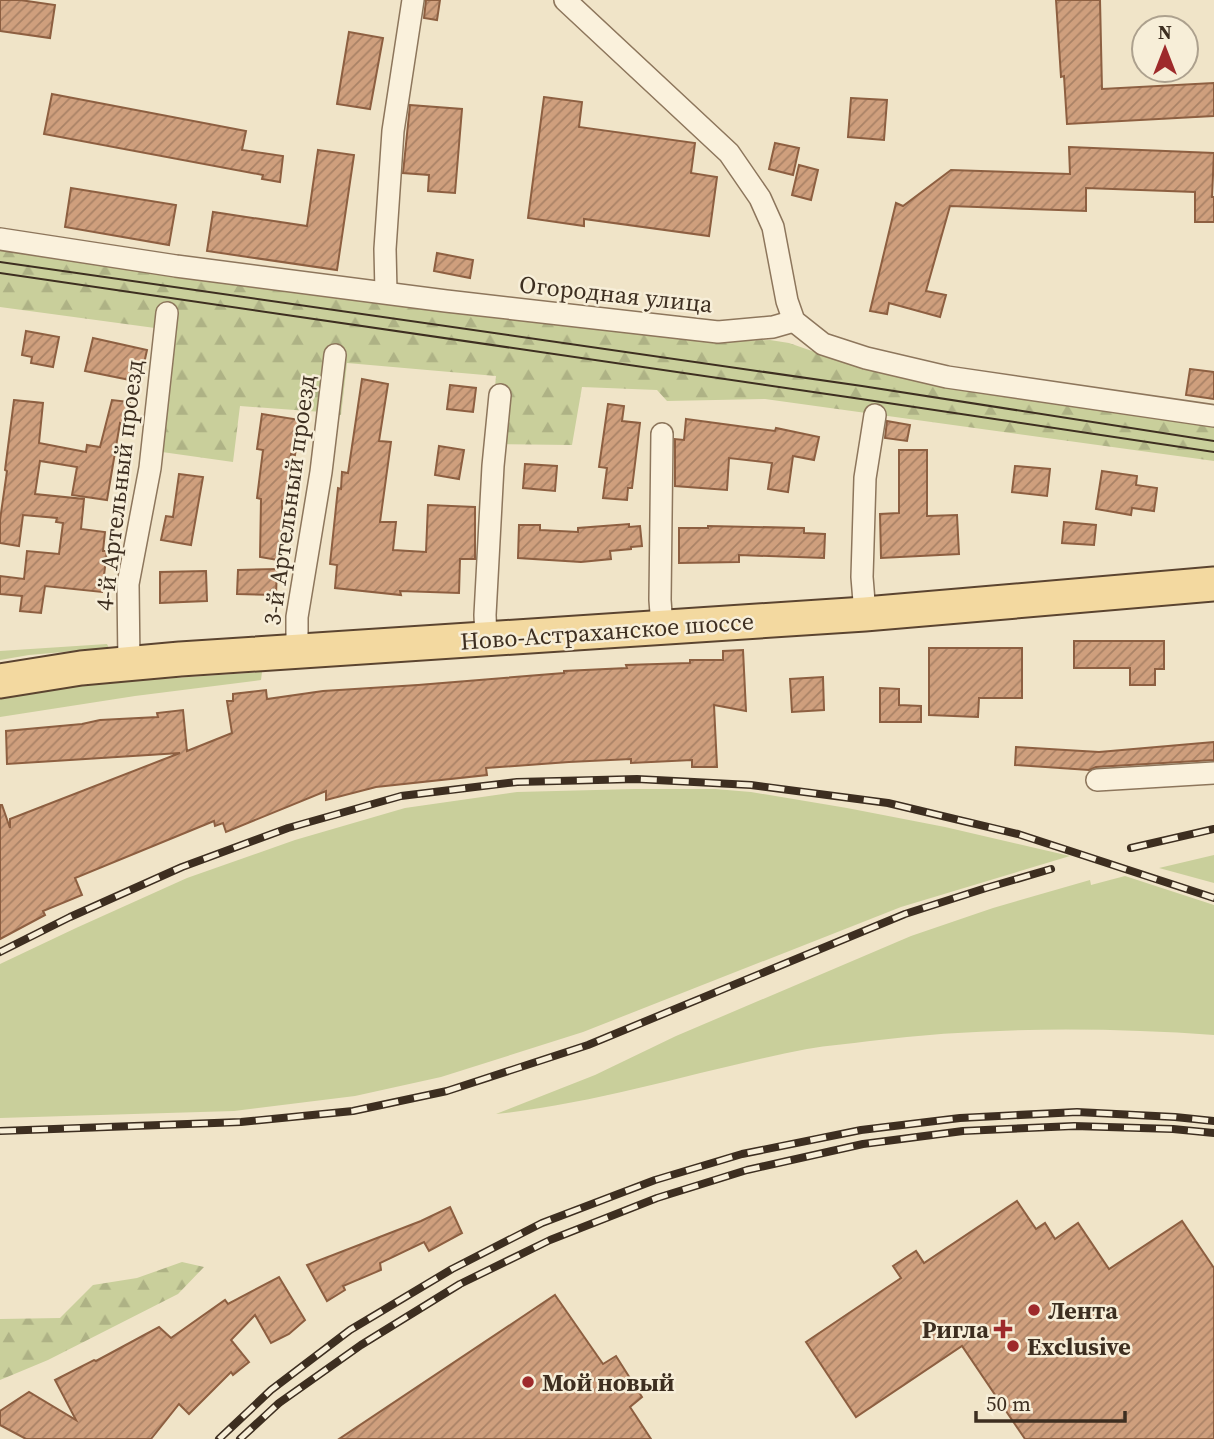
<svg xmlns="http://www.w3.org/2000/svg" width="1214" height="1439" font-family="'Source Serif 4',serif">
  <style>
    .green { fill: #c9cf9b }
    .forest { fill: url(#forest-firs) }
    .building { fill: url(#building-hatch); stroke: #8d5f41; stroke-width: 2 }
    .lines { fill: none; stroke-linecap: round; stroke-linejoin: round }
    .minor-casing { stroke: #8d765c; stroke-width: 24 }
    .primary-casing { stroke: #5b4430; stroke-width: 37 }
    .minor { stroke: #faf1dc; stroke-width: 21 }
    .primary { stroke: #f3d9a0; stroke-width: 33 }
    .tram { stroke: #3d2e20; stroke-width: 2 }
    .rail-casing { stroke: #3d2e20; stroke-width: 8 }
    .rail { stroke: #f7eed8; stroke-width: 5; stroke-dasharray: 16; stroke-linecap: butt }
    .poi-dot { fill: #9e2a2b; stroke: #f7eed8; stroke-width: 2.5 }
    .labels { text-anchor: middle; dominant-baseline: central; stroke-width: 5; stroke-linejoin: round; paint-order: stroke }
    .street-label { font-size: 24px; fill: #3d2e20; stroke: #f7eed8 }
    .poi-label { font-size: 24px; font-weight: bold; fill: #3d2e20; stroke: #f7eed8; text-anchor: start }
  </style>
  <defs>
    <pattern id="forest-firs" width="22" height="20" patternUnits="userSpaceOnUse" patternTransform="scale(1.75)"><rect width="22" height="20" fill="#c9cf9b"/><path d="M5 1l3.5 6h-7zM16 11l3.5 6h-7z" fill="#aeb285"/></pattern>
    <pattern id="building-hatch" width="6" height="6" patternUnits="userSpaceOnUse" patternTransform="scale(1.75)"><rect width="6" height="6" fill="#cf9f7d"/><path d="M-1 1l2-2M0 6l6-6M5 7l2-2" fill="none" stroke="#a98266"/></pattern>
  </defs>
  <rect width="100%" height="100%" fill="#f0e4c8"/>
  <g class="green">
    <polygon points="107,644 109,648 29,655 0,660 0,651"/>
    <polygon points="262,672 261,680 135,696 0,717 0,696 85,684"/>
    <polygon points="635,789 715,789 751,792 847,808 945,827 1070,856 901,907 583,1032 441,1077 355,1096 234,1111 0,1118 0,964 76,928 187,878 295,840 405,808 517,792"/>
    <polygon points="1214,855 1214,883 1159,868"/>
    <path d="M1125,876L1214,905V1035C1100,1027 984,1027 870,1041C849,1044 828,1045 807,1049C704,1069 601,1103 496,1114L595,1075L676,1036L911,936L993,908L1090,880L1091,885Z"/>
  </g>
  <g class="forest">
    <polygon points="0,247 720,341 770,340 789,343 861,368 945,384 1214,425 1214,461 765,399 667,401 657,390 582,387 572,445 490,444 496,376 347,363 341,415 322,412 240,406 233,462 162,452 158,337 155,328 0,307"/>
    <polygon points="182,1262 204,1267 178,1294 48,1360 0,1380 0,1319 60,1318 93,1285 137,1278"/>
  </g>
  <g class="building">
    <polygon points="0,0 20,0 55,5 50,38 0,31"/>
    <polygon points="426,0 440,0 437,20 424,18"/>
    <polygon points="1056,0 1100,0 1102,89 1214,83 1214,116 1067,124 1064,76 1061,77"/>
    <polygon points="349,32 383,38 370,109 337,104"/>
    <polygon points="52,94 246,131 242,150 283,156 280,182 262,179 263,175 44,134"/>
    <polygon points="544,97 582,102 579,127 695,143 691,173 717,177 709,236 584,219 584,226 528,218"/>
    <polygon points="851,98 887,100 884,140 848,137"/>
    <polygon points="410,105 462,109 455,193 428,191 429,175 403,173"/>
    <polygon points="775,143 799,148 793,175 769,169"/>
    <polygon points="1069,147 1214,153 1212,197 1214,197 1214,222 1195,222 1195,192 1086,188 1086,211 950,206 926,291 946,295 940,317 889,303 887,314 870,311 896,203 903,206 951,170 1070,174"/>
    <polygon points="318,150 354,155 337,270 207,251 213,212 307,226"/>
    <polygon points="799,165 818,170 811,200 792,195"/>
    <polygon points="71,188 176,205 169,245 65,227"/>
    <polygon points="437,253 473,260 470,278 434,271"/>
    <polygon points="26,331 59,337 53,367 31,363 32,357 22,355"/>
    <polygon points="93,338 147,350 140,382 85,371"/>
    <polygon points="1190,369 1214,372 1214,399 1186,395"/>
    <polygon points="362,379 388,384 379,441 391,442 380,522 396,522 393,550 426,552 428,505 475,507 475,559 460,559 459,593 400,591 401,595 335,588 337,565 330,564 338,488 341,489 342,472 348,473"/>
    <polygon points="450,385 476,388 473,412 447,409"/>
    <polygon points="14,400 43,403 39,443 86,452 87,445 100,447 112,400 130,402 124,425 120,423 107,500 72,495 77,467 40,461 35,494 84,499 81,529 105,532 103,551 107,551 102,592 45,586 41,613 20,611 22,596 0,594 0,576 24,579 27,551 59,554 63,523 56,522 57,518 23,515 19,546 0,543 0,520 7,471 5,470"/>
    <polygon points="608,404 624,406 622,421 640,423 632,488 628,488 627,500 603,498 607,468 599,467"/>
    <polygon points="262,414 300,420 295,455 291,454 285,502 282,501 282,554 278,554 278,560 260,557 261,499 257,498 263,450 257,449"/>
    <polygon points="686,419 775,431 776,428 819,437 814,460 793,456 788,492 768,489 772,463 729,458 727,490 675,486 675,439 684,440"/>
    <polygon points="887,421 910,425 907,441 885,438"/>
    <polygon points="439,446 464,450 459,479 435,475"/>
    <polygon points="899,450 927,450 927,516 957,515 959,554 881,558 880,514 899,513"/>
    <polygon points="525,464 557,466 555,491 523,488"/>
    <polygon points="1015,466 1050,469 1047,496 1012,492"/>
    <polygon points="1102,471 1137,476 1136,485 1157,488 1154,511 1132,508 1131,515 1096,509"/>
    <polygon points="179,474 203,477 191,545 161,540 166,516 173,517"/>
    <polygon points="1064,522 1096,525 1094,545 1062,543"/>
    <polygon points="629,524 629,527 640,526 642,546 631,547 631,549 610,551 611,559 581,562 518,558 519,525 540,525 540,530 578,532 578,528"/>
    <polygon points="708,526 804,528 804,533 825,534 824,558 739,555 739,562 679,563 679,528 708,528"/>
    <polygon points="277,569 276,595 237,594 238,570"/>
    <polygon points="206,571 207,601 160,603 160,572"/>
    <polygon points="1074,641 1164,641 1164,669 1155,669 1155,685 1130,685 1130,668 1074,668"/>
    <polygon points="929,648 1022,648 1022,698 979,698 978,717 929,715"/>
    <polygon points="743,650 746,711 714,705 717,767 692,767 692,760 631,763 631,759 569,762 486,768 487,775 376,787 326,800 326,791 226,832 223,823 215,826 214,821 75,878 82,895 43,911 45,915 0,939 0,805 2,805 10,828 10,819 180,753 7,764 6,731 82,724 100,720 158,717 157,713 183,710 187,751 232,733 227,701 233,701 233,694 266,690 267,699 323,691 418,685 564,673 564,671 627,668 626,665 690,663 690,660 723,660 723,651"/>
    <polygon points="823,677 824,710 792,712 790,679"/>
    <polygon points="880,688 899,689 899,705 921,706 921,722 880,722"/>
    <polygon points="1214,742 1214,760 1096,767 1089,770 1015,765 1016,747 1099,752"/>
    <polygon points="1017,1201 1036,1229 1045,1223 1055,1239 1078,1223 1109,1269 1182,1221 1214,1268 1214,1439 1025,1439 962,1346 856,1417 806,1342 901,1278 893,1266 916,1251 924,1263"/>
    <polygon points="450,1207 462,1233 429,1251 424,1242 380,1263 381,1270 343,1286 345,1290 327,1301 307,1265 421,1221"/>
    <polygon points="279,1277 305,1320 289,1334 271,1343 255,1315 231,1340 249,1362 233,1375 231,1372 189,1414 179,1404 151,1439 26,1439 0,1425 0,1411 29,1392 76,1420 55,1380 94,1360 96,1361 159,1327 171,1338 225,1300 228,1304"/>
    <polygon points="555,1295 603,1364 616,1356 642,1397 630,1407 651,1439 339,1439"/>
  </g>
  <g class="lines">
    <defs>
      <g id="minor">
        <polyline points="565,0 729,153 760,198 773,227 787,301 794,321 823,344 866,358 947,377 1214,416"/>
        <polyline points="0,239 176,266 446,301 718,332 773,327 794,321"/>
        <polyline points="386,292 385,249 393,131 413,0"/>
        <polyline points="865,614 862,577 865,478 875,415"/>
        <polyline points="662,627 660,600 662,434"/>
        <polyline points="486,639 485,615 493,466 500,395"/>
        <polyline points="297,652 297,617 321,472 335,355"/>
        <polyline points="129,664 128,584 150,468 167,313"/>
        <polyline points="1097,780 1214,773"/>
      </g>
      <polyline id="primary" points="0,681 81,668 180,659 865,614 1214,584"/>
    </defs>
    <use href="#minor" class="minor-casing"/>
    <use href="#primary" class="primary-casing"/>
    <use href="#minor" class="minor"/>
    <use href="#primary" class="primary"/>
    <g class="tram">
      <polyline points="0,262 862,386 1214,441"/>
      <polyline points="0,273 861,399 1214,452"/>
    </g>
    <defs>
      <g id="rail">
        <polyline points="1131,848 1214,829"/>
        <polyline points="0,952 70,917 182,867 288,828 401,796 517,782 637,779 751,785 888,803 1018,834 1214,898"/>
        <polyline points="0,1131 241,1122 353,1111 447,1091 588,1045 905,914 986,888 1051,869"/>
        <polyline points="219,1439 271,1390 350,1330 452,1269 542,1223 655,1180 742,1154 861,1130 960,1118 1077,1112 1175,1117 1214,1121"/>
        <polyline points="240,1439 279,1403 361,1345 460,1284 550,1240 657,1198 747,1170 863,1144 963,1131 1074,1126 1173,1129 1214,1133"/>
      </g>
    </defs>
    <use href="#rail" class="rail-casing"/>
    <use href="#rail" class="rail"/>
  </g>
  <g class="poi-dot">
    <circle cx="1034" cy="1310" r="7"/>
    <path d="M999.5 1318.5h7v7h7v7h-7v7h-7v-7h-7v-7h7z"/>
    <circle cx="1013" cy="1346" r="7"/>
    <circle cx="528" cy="1382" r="7"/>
  </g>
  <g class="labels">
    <g class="street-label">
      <text transform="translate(616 294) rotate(6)">Огородная улица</text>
      <text transform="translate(119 485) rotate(-83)">4-й Артельный проезд</text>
      <text transform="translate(289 500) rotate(-82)">3-й Артельный проезд</text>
      <text transform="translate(607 631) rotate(-4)">Ново-Астраханское шоссе</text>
    </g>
    <g class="poi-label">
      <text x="1048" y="1310">Лента</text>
      <text x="989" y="1329" text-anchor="end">Ригла</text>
      <text x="1027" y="1346">Exclusive</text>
      <text x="542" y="1382">Мой новый</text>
    </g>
  </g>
  <g transform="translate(1165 49)"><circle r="33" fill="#f7eed8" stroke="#ada18e" stroke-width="2"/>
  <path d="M0-5L12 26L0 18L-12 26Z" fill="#9e2a2b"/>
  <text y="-10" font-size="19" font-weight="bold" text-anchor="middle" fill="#3d2e20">N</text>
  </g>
  <path d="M976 1411v10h149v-10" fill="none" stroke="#3d2e20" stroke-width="3.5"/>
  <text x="986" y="1411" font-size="21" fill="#3d2e20" stroke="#f7eed8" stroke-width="5" paint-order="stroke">50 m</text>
</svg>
